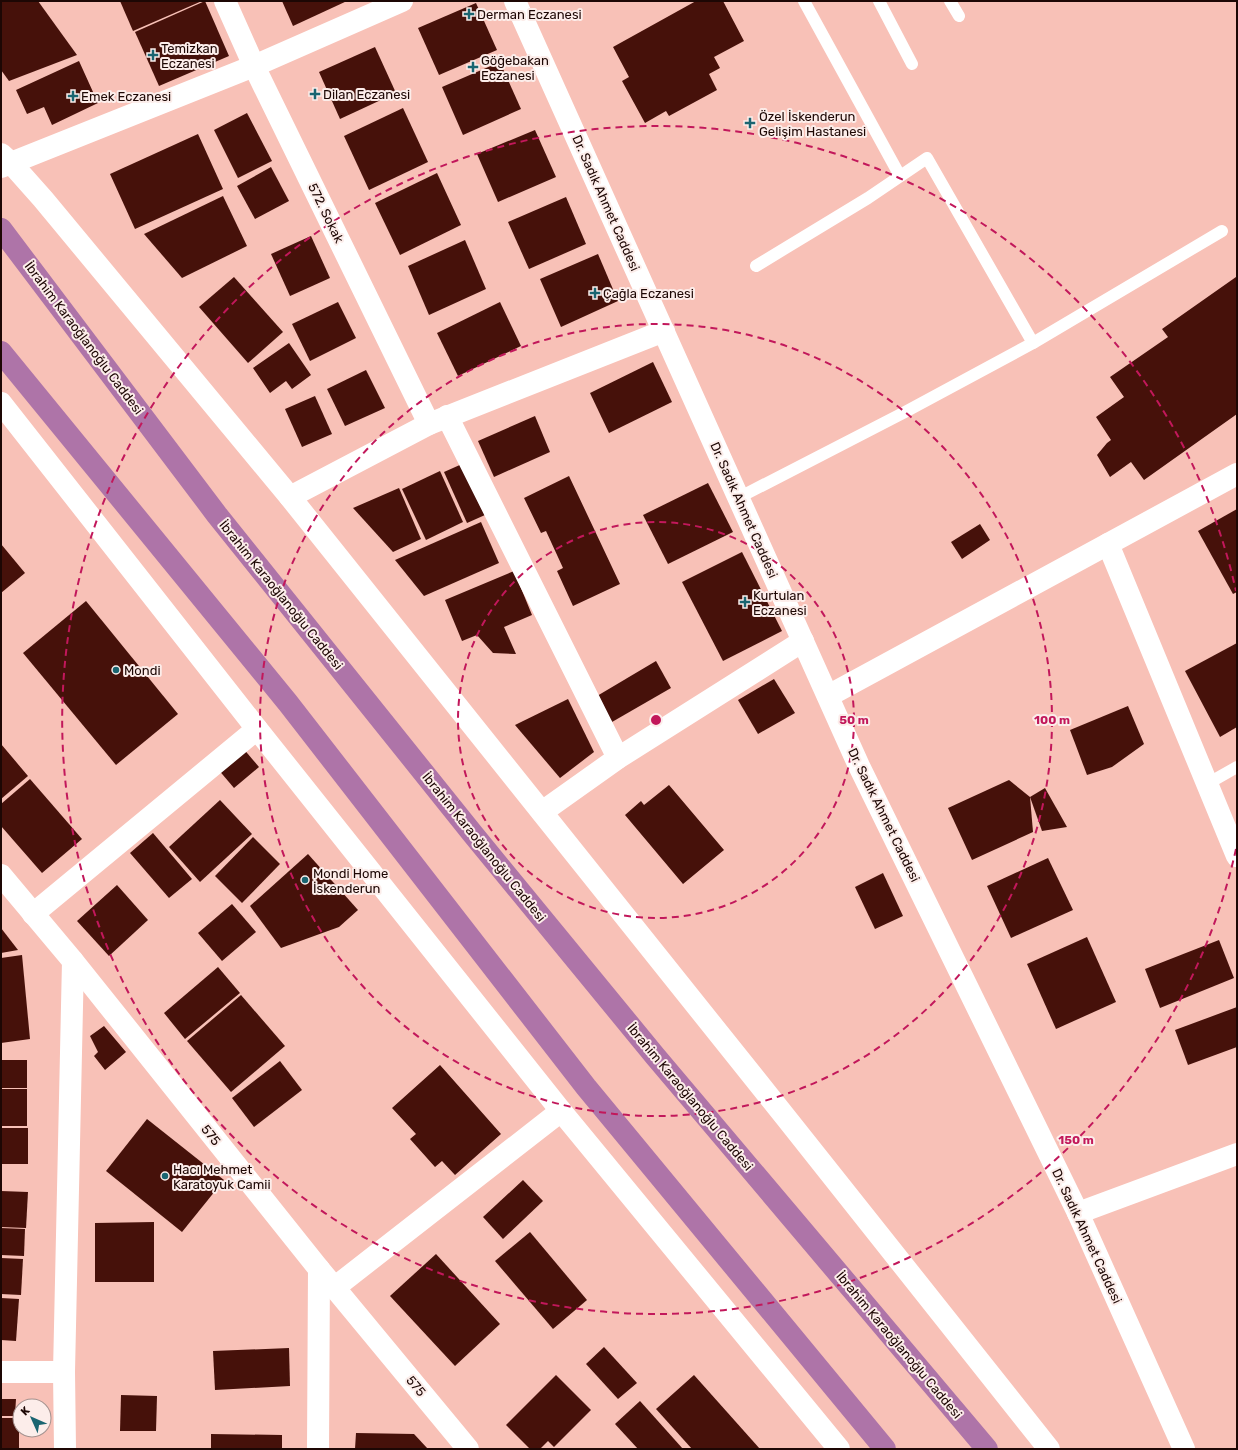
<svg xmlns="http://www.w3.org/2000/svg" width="1238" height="1450" font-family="Rubik,sans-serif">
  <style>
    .building { fill: #46110a }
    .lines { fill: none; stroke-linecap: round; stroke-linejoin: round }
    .lane { stroke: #fff; stroke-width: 12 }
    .street { stroke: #fff; stroke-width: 22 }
    .secondary { stroke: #fff; stroke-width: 22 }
    .highway { stroke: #ae74a8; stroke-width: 22 }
    .ring { fill: none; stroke: #c2185b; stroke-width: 2; stroke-dasharray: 7 5 }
    .poi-dot { fill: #1a6571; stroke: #fcedea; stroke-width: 1.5 }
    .labels { text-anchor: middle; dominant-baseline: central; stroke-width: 4; stroke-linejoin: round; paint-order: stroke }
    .poi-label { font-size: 13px; fill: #1d0704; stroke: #fcedea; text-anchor: start }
    .street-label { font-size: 13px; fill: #1d0704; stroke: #fcedea }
    .centre { fill: #c2185b; stroke: #fcedea; stroke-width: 2 }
    .ring-label { font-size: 12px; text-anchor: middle; font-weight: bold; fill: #c2185b; stroke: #fcedea; stroke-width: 4; stroke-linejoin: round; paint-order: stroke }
  </style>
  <rect width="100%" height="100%" fill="#f8c1b7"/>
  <g class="building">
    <polygon points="1,1 38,1 77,55 9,81 1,70"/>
    <polygon points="120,1 202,1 133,31"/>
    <polygon points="205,1 229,56 159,86 135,32"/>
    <polygon points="282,1 347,1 293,26"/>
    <polygon points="696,1 723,1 744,41 714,57 720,68 709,74 717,90 669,116 666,111 645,123 622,81 629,77 613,47"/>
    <polygon points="476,3 497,50 439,75 418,28"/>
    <polygon points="375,47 396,93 340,119 319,72"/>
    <polygon points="79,61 98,103 52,125 44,107 27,114 16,90"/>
    <polygon points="500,62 521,109 463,135 442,87"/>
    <polygon points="403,108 428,162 369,190 344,136"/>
    <polygon points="247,113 272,161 238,178 214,130"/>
    <polygon points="535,130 556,177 498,202 477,154"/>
    <polygon points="198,134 223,189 135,229 110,174"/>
    <polygon points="271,167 289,201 255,219 237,186"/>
    <polygon points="437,173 461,225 400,255 375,203"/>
    <polygon points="223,196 247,246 182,278 144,234"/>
    <polygon points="566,197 586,244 529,269 508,222"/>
    <polygon points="311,236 330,278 290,296 271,254"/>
    <polygon points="465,240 486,289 429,315 408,266"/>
    <polygon points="598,254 618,301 561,327 540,279"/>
    <polygon points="234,277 283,332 248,363 199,307"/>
    <polygon points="1236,277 1237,414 1144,480 1131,462 1110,477 1097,455 1107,443 1111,440 1096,417 1124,397 1110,377 1168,337 1162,329"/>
    <polygon points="338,302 356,338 310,361 292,324"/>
    <polygon points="500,302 521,346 458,376 437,333"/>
    <polygon points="289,343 311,375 292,389 286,381 270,393 253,368"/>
    <polygon points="653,362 672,402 609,433 590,393"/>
    <polygon points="366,370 385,408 345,426 327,389"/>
    <polygon points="315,396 332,434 302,447 285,409"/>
    <polygon points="535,416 550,452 494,477 478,441"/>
    <polygon points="462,464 485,515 467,523 444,472"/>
    <polygon points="440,471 463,522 426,540 402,489"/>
    <polygon points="569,476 620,584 573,606 557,571 563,568 546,531 541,533 524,498"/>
    <polygon points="708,483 733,532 668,564 643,515"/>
    <polygon points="399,488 421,539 393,552 353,508"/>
    <polygon points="1237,509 1237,592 1233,594 1198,531"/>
    <polygon points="481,522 499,563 424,596 395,560"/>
    <polygon points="980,524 990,540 962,559 951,542"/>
    <polygon points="1,544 25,573 1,593"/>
    <polygon points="742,552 782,631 723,661 682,582"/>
    <polygon points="514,571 532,615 504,627 516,654 493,653 477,635 462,641 445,600"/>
    <polygon points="86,601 178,714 116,765 23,653"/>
    <polygon points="1237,643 1237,727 1220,737 1185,671"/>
    <polygon points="656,661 671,688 612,722 597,696"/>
    <polygon points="774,679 795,713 758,734 738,700"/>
    <polygon points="568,699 594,752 560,778 515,725"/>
    <polygon points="1128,706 1144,744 1112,767 1087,775 1070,730"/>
    <polygon points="1,744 28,776 1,799"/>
    <polygon points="242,747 259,767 234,788 217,768"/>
    <polygon points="30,779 82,839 42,873 1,826 1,804"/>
    <polygon points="1009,780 1030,797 1033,832 972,860 948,808"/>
    <polygon points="669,785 724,850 683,884 625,815 641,801 644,805"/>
    <polygon points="1045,788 1067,827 1042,831 1030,797"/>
    <polygon points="220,800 252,834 200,882 169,847"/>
    <polygon points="153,833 192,879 169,898 130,853"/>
    <polygon points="253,837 280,864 242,903 215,876"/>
    <polygon points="308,854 358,910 339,927 281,948 250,906"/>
    <polygon points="1048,858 1073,910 1011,938 987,886"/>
    <polygon points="883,873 903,916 875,929 855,887"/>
    <polygon points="117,885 148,920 109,956 77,921"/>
    <polygon points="232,904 256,932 222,961 198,933"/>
    <polygon points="1,928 18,950 1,953"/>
    <polygon points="1087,937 1116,1002 1056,1029 1027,964"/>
    <polygon points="1219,940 1234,978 1160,1008 1145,969"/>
    <polygon points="22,955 30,1039 1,1043 1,958"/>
    <polygon points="218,967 240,993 185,1039 164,1013"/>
    <polygon points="241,995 285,1046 231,1092 187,1041"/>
    <polygon points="1237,1007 1237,1047 1188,1065 1175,1030"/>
    <polygon points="104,1026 126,1052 105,1070 94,1056 98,1052 90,1036"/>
    <rect x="1" y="1060" width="26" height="28"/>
    <polygon points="280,1061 302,1090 254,1127 232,1098"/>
    <polygon points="440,1065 501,1134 455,1175 442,1161 435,1167 410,1139 416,1134 392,1108"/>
    <rect x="1" y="1089" width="26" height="37"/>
    <polygon points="147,1119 224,1180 182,1232 106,1171"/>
    <rect x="1" y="1128" width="27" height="36"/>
    <polygon points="523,1180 543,1201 503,1239 483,1217"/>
    <polygon points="1,1191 28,1192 26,1228 1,1227"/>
    <polygon points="154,1222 154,1282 95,1282 95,1223"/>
    <polygon points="1,1228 25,1229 24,1256 1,1255"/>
    <polygon points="530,1232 587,1300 553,1329 495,1261"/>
    <polygon points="436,1254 500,1324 455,1366 390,1296"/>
    <polygon points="1,1258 23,1259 21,1295 1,1294"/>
    <polygon points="1,1298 19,1299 16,1341 1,1340"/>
    <polygon points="604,1347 637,1383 618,1399 586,1364"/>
    <polygon points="289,1348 290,1386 215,1390 213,1351"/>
    <polygon points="556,1375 591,1410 554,1447 548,1441 540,1449 530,1449 506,1425"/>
    <polygon points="694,1375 760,1449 692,1449 656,1409"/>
    <polygon points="121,1395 157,1396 156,1431 120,1431"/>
    <polygon points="1,1399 16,1399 15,1416 1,1416"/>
    <polygon points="640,1401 683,1449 638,1449 615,1424"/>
    <rect x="1" y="1418" width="18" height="31"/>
    <polygon points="356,1433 414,1434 428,1449 355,1449"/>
    <polygon points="211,1434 282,1435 282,1449 211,1449"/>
  </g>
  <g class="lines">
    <g class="lane">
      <polyline points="804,1 900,176"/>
      <polyline points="879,1 912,64"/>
      <polyline points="950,1 959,16"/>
      <polyline points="756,266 868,198 927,158 1033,343"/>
      <polyline points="738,498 905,412 1033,343 1222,231"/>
      <polyline points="1207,784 1237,767"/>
    </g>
    <g class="street">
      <polyline points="225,1 254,66 429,424"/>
      <polyline points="1,154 11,163 43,199 290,497 787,1119 1049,1449"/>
      <polyline points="1,167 254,66 402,1"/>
      <polyline points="1,403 257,729 561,1111 839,1449"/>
      <polyline points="447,416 618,758"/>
      <polyline points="290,497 429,424 664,331"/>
      <polyline points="1108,544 1237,856"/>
      <polyline points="828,696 1237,474"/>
      <polyline points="542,812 618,758 803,641"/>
      <polyline points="1,875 73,961 319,1269 468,1449"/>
      <polyline points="33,914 257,729"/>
      <polyline points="1078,1213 1237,1154"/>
      <polyline points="334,1288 561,1111"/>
      <polyline points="1,1372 64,1372"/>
      <polyline points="65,1449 64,1372 73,961"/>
      <polyline points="318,1449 319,1269"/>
    </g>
    <polyline class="secondary" points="515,1 859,766 1078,1213 1184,1449"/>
    <g class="highway">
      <polyline points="1,229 217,515 472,833 655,1056 987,1449"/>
      <polyline points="1,352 288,703 586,1087 885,1449"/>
    </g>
  </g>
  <g class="ring">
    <circle cx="656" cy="720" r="198"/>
    <circle cx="656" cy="720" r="396"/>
    <path d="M1236 849A594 594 0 1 1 1236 591"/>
  </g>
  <g class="poi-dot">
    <path d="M467 8h4v4h4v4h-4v4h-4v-4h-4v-4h4z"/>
    <path d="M151 49h4v4h4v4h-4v4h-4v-4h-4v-4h4z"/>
    <path d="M471 61h4v4h4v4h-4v4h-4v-4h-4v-4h4z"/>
    <path d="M313 88h4v4h4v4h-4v4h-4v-4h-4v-4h4z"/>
    <path d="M71 90h4v4h4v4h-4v4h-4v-4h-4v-4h4z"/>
    <path d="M748 117h4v4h4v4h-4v4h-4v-4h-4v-4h4z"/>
    <path d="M593 287h4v4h4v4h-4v4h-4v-4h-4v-4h4z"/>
    <path d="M743 596h4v4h4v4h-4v4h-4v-4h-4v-4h4z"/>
    <circle cx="116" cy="670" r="4"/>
    <circle cx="305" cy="880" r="4"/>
    <circle cx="165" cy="1176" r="4"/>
  </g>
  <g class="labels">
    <g class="poi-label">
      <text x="477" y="14">Derman Eczanesi</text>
      <text x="161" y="48">Temizkan<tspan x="161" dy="15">Eczanesi</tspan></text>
      <text x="481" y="60">Göğebakan<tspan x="481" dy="15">Eczanesi</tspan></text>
      <text x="323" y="94">Dilan Eczanesi</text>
      <text x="81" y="96">Emek Eczanesi</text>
      <text x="759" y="116">Özel İskenderun<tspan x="759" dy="15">Gelişim Hastanesi</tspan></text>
      <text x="603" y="293">Çağla Eczanesi</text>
      <text x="753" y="595">Kurtulan<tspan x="753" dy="15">Eczanesi</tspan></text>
      <text x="124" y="670">Mondi</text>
      <text x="313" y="873">Mondi Home<tspan x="313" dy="15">İskenderun</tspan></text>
      <text x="173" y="1169">Hacı Mehmet<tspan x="173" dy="15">Karatoyuk Camii</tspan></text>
    </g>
    <g class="street-label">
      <text transform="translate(606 203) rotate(66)">Dr. Sadık Ahmet Caddesi</text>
      <text transform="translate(326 213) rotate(64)">572. Sokak</text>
      <text transform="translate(84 338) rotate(53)">İbrahim Karaoğlanoğlu Caddesi</text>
      <text transform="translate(744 510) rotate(66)">Dr. Sadık Ahmet Caddesi</text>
      <text transform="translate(281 595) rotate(51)">İbrahim Karaoğlanoğlu Caddesi</text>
      <text transform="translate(884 815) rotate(64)">Dr. Sadık Ahmet Caddesi</text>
      <text transform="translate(484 847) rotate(51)">İbrahim Karaoğlanoğlu Caddesi</text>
      <text transform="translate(690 1097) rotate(50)">İbrahim Karaoğlanoğlu Caddesi</text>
      <text transform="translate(211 1135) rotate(51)">575</text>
      <text transform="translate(1087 1236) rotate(65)">Dr. Sadık Ahmet Caddesi</text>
      <text transform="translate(899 1345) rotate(50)">İbrahim Karaoğlanoğlu Caddesi</text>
      <text transform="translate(416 1386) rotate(50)">575</text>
    </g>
  </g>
  <circle cx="656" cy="720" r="6" class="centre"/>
  <g class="ring-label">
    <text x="854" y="724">50 m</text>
    <text x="1052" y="724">100 m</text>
    <text x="1076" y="1144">150 m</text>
  </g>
  <rect width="1238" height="1450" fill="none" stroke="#1d0704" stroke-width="4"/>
  <g transform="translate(32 1418) rotate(315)"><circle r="19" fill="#fcedea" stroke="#a3918e"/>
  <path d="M0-3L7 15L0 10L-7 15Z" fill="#1a6571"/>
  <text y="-6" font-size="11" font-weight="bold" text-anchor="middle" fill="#1d0704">K</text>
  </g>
</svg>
